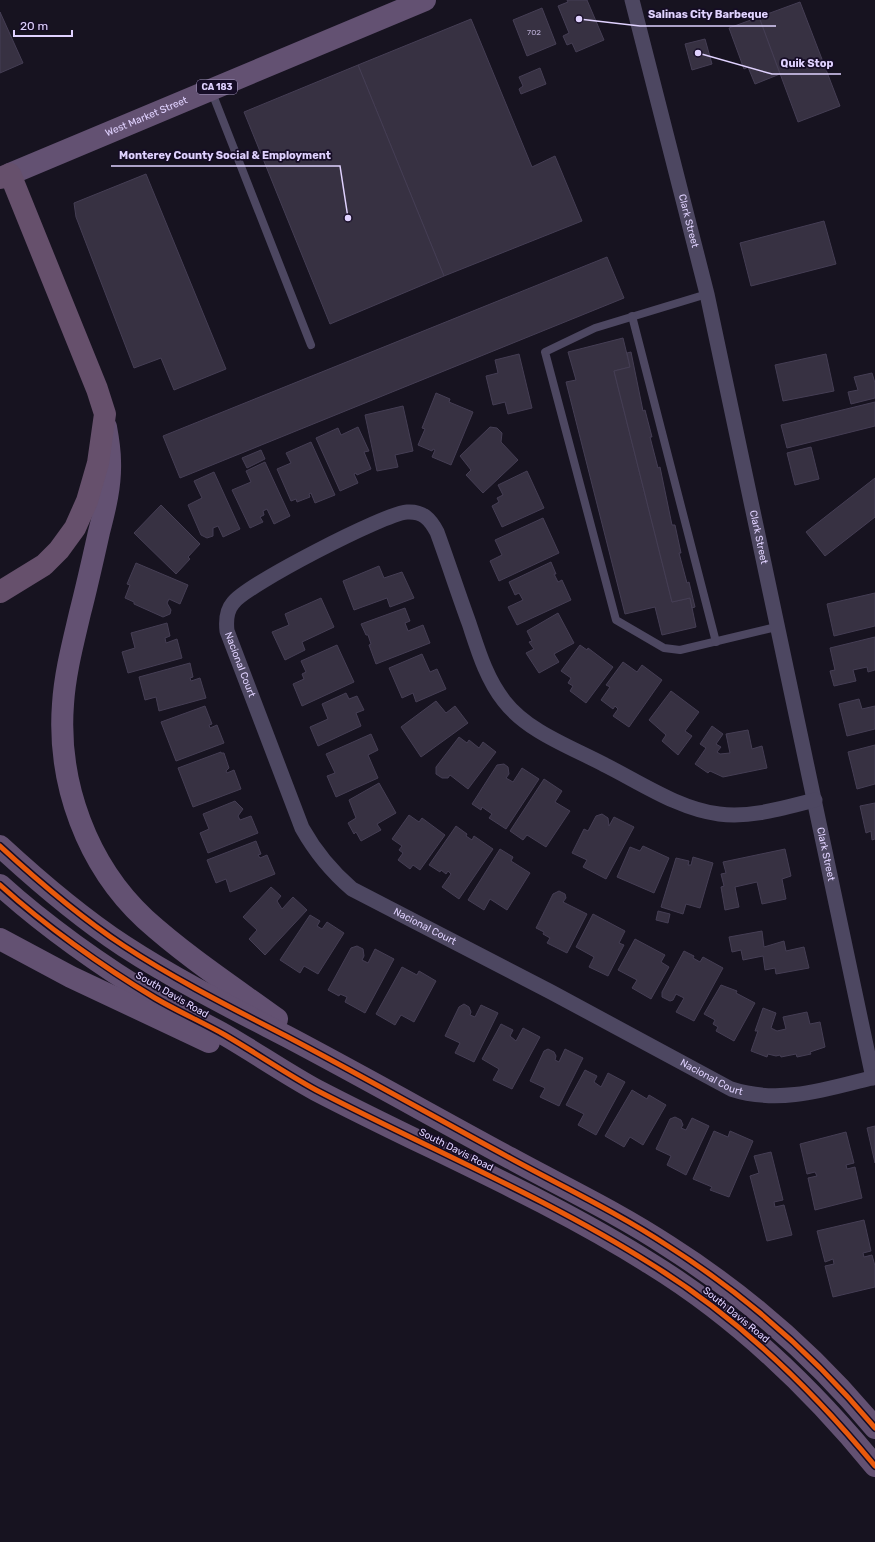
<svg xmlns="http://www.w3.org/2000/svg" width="875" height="1542" font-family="Rubik,sans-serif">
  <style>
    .building { fill: #373142; stroke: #453e54 }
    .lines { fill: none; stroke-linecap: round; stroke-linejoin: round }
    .service { stroke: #4d4761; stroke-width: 8 }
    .minor { stroke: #4d4761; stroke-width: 15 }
    .primary { stroke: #635172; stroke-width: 22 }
    .trunk { stroke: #66506c; stroke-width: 22 }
    .cycleway-casing { stroke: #160d26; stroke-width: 8 }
    .cycleway { stroke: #e8590c; stroke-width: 5 }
    .labels { text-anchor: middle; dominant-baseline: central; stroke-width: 3.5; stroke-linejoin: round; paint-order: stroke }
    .number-label { font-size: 8px; fill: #b6aad0 }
    .shield { fill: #160d26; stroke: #a397be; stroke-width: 1 }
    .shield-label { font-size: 9px; font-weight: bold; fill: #e0d2ff }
    .street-label { font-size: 10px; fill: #e0d2ff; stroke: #160d26 }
    .leader { fill: none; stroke: #e0d2ff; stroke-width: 1.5 }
    .callout-dot { fill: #e0d2ff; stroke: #160d26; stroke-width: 1.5 }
    .callout-label { font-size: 11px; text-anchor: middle; font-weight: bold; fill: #e0d2ff; stroke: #160d26; stroke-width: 3.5; stroke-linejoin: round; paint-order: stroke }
  </style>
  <rect width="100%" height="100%" fill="#171320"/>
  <g class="building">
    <polygon points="567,0 587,0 604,40 576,52 572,43 567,45 563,36 569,33 558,6 568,2"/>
    <polygon points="800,2 840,106 798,122 759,17"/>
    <polygon points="542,8 556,44 527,56 513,20"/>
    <polygon points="0,12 23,63 0,73"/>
    <polygon points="759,17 780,74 755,84 748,67 744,69 729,28"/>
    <polygon points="471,19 532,167 555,156 582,221 444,276 358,65"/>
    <polygon points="705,39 712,64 692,70 685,44"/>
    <polygon points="358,65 444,276 330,324 244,112"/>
    <polygon points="540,68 546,84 521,94 519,89 523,86 519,77"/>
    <polygon points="146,174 226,369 174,390 161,358 134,368 76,217 74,203"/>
    <polygon points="824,221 836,264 751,286 740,243"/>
    <polygon points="607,257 624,298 180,478 163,436"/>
    <polygon points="623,338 630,367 614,371 672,602 690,598 696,627 662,635 655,607 625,614 566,382 576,380 568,352"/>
    <polygon points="631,352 643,411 645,410 652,437 650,437 658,468 660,467 672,525 675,525 681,553 679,553 687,583 689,582 695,607 692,608 690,598 672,602 614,371 630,367 627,353"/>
    <polygon points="519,354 532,408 508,414 505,402 493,405 486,376 498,373 495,360"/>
    <polygon points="826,354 834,391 783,401 775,365"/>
    <polygon points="872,373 875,383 875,398 851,404 848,392 858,390 854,377"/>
    <polygon points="436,393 450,399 449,402 473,412 451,465 432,457 435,450 433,449 432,451 418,445 425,429 422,428"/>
    <polygon points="875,402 875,426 787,448 781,425"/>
    <polygon points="403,406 413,451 395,455 398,467 377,471 365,415"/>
    <polygon points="358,427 369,451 364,452 371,469 357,475 356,473 354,474 358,483 340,491 316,438 338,428 341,435"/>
    <polygon points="490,427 497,428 502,433 501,442 518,460 483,493 466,475 471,470 460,456"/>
    <polygon points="311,442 335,495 315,503 311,493 309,494 310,497 297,502 296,499 291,501 277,469 291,463 286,453"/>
    <polygon points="811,447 819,479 795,485 787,453"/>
    <polygon points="261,450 265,459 247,468 242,458"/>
    <polygon points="265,462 290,516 274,524 267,509 263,511 264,515 260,517 263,522 250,528 232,490 251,482 246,471"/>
    <polygon points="527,471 544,508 502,527 492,506 499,502 497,498 503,495 498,485"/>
    <polygon points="214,472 240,529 223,537 218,526 213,528 213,536 207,538 201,535 188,505 202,498 194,481"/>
    <polygon points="875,478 875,517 825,556 806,532"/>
    <polygon points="161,505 200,544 188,557 190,559 176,574 134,533"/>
    <polygon points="543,518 559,553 499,581 490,561 502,555 495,540"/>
    <polygon points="551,562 556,574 554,574 558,582 562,580 571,600 517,625 508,607 523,600 519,593 515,595 509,582"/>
    <polygon points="136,563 188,585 180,604 169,599 167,603 171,610 170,614 163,617 134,604 134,602 125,598 130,585 127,584"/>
    <polygon points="379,566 384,578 402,572 414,598 390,607 387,598 354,610 343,581"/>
    <polygon points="875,593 875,626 834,636 827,604"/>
    <polygon points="321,598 334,627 302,642 305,650 285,660 272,632 289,625 285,614"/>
    <polygon points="405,608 410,621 405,623 408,631 423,625 430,643 376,664 369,645 371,644 368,635 366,635 361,624"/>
    <polygon points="558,613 574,643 554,654 559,662 539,673 526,653 534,649 529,642 532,641 527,631"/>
    <polygon points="167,623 170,636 165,638 166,643 177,639 182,658 128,673 122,652 135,648 131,633"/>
    <polygon points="875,637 875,670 868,672 867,667 853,670 856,681 834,686 830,671 835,670 830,648"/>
    <polygon points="337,645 354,682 302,706 293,684 304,679 302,674 306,672 301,661"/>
    <polygon points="580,645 587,650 588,648 613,667 586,703 570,691 573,686 568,683 571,678 561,671"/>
    <polygon points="422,654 430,672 437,669 446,689 416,702 413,693 402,698 389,668"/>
    <polygon points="623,662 637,672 642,665 662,680 629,727 613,716 618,709 615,706 613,709 601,700 610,687 606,685"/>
    <polygon points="190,663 193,677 190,678 191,681 200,678 206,698 159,711 156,697 145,700 139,677"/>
    <polygon points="671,691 699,712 685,731 692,736 678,755 662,741 666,735 649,720"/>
    <polygon points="346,693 349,699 357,696 364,710 356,713 361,726 318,746 310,727 328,719 322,704"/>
    <polygon points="859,699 862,709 875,706 875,729 847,736 839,704"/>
    <polygon points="436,701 446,713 455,706 468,723 421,757 401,727"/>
    <polygon points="205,706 212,724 209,725 210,728 217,725 224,743 176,761 161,722"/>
    <polygon points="712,726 723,734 716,744 721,747 717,752 720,754 730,753 726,734 748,730 752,749 762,746 767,768 723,777 710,771 708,773 695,764 706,748 700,744"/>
    <polygon points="371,734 378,750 368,755 378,778 336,797 327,776 335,773 326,754"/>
    <polygon points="459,737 467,743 469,740 479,748 483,742 496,752 468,789 450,775 448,778 442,778 436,774 436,767"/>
    <polygon points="875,745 875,784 857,789 848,752"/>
    <polygon points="221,752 221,753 224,753 229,768 226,771 227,773 234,770 241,789 193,807 178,768"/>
    <polygon points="504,764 508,767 509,774 506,778 513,782 522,768 539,779 506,829 489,818 492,814 482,807 481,810 472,804 497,765"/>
    <polygon points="544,779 562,791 555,802 570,811 546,847 527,835 523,840 510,831"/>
    <polygon points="379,783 396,813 377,824 381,830 361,841 356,832 354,834 348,823 356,818 349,800"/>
    <polygon points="235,801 243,809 238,816 240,820 251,816 258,833 208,853 200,833 209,829 203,814"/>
    <polygon points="875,803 875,839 872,840 871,831 866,833 860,806"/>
    <polygon points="602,814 608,818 609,826 614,817 634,827 606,879 583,867 587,860 572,853 584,829 588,831 596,816"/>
    <polygon points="409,815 419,822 422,818 445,835 420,870 413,865 410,869 398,860 403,853 399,850 402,846 392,839"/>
    <polygon points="456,826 467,834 466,836 472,840 474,836 493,849 459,899 442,887 451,874 448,871 446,874 441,870 440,872 429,865"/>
    <polygon points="256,841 261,854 258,855 260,858 267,855 275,874 230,892 226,879 216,883 207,860"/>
    <polygon points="643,846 669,858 654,893 617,877 630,847 640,851"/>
    <polygon points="500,849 513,857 511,861 530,873 507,910 490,899 484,910 468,900"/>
    <polygon points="785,849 791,876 782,879 786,899 762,904 757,882 735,887 739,907 725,910 721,887 724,886 721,874 726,873 723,862"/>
    <polygon points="693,857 713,863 700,908 686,904 683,914 661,907 676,858 689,861 688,865 691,865"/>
    <polygon points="271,887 281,896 277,901 282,909 293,897 307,910 265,955 249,939 257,930 243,917"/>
    <polygon points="559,891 565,894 566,898 563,902 587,914 567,953 547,943 550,938 543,934 544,932 536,928 553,894"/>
    <polygon points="658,911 670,914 668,923 656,920"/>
    <polygon points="593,914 625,931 619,943 624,945 608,976 589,967 594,957 576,947"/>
    <polygon points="310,915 320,921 317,926 322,929 327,922 344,933 318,974 304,966 300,973 280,960"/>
    <polygon points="762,931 764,947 784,941 786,951 804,947 809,968 776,974 775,968 765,970 763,956 743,960 741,950 732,952 729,937"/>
    <polygon points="635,939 665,955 661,962 669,967 651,999 632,988 637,980 618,970"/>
    <polygon points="357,946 363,949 364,956 362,960 368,963 375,949 394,959 365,1013 345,1002 347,997 340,994 339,996 328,990 351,948"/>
    <polygon points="684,951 694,956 693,958 700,962 703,957 723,968 694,1021 676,1012 684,998 676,994 673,1000 670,1001 662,997 662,992"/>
    <polygon points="402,967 417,975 419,971 436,981 414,1022 401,1015 395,1025 376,1014"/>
    <polygon points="721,985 737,991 736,993 755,1003 734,1041 716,1031 718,1027 713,1024 715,1020 704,1014"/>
    <polygon points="464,1004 469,1007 471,1012 470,1015 475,1017 481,1005 498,1013 474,1062 455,1053 460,1043 445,1036 459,1007"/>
    <polygon points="763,1008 776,1013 771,1028 777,1031 786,1029 783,1017 807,1012 810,1024 820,1022 825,1047 810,1052 811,1054 797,1057 796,1054 781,1057 780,1055 776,1056 768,1054 767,1057 751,1051 758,1031 755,1031"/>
    <polygon points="501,1024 513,1030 510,1036 516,1041 523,1028 540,1037 512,1089 493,1080 499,1069 482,1059"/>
    <polygon points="548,1049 554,1052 556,1056 555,1060 559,1062 565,1049 583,1058 559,1106 540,1097 545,1088 530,1081 544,1051"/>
    <polygon points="585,1070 597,1076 594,1082 601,1087 608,1073 625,1082 596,1135 578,1125 584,1114 566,1105"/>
    <polygon points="632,1090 647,1099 649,1095 666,1105 643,1145 630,1137 624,1147 605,1136"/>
    <polygon points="675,1117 681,1120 683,1125 681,1128 686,1130 692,1118 709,1126 686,1175 667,1165 671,1156 656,1149 670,1119"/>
    <polygon points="875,1126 875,1163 867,1128"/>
    <polygon points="714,1131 728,1137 730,1131 753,1141 729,1197 710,1190 712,1187 693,1179"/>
    <polygon points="846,1132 854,1163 846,1165 847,1169 855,1167 862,1198 815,1210 808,1178 817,1176 815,1172 807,1174 800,1144"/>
    <polygon points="771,1152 783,1200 774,1202 775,1207 784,1205 792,1235 767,1241 750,1176 759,1173 754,1156"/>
    <polygon points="864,1220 871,1251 863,1253 864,1257 872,1255 875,1266 875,1287 833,1297 825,1266 834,1264 833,1259 825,1262 817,1231"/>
  </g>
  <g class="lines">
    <g class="service">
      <polyline points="211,90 311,345"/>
      <polyline points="707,294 595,328 545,352 616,620 664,648 680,650 776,627"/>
      <polyline points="632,316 716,642"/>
    </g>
    <g class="minor">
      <path id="s1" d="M632,0L707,294L873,1078"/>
      <path id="s2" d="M815,800C783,808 752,818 719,814C679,809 641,783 605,765C571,747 528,732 504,701C486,678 478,650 469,623C458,593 448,562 437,532C430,519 423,511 407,512C385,513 246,585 233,603C226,611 226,622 227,631L302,828C316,853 331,871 352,889L551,992L731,1089C780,1105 827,1089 875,1077"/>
    </g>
    <g class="primary">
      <path id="s3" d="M10,174L425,0"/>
      <path d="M106,427C108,438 110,450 110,461C111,485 105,509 99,532C93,559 87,586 80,613C73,643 65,673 63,704C57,783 87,865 145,919C186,956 233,987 277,1019"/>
      <path d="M0,846C39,882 80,917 124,946C176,980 232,1008 286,1036C362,1076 436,1118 510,1158C563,1187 618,1213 668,1246C745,1295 816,1357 875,1428"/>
      <path d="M0,885C44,925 103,967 155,998C177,1011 202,1022 225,1035C256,1053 285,1073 316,1090C427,1148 545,1197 651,1264C737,1317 811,1388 875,1466"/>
      <polyline points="0,939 71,977 209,1042"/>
    </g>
    <polyline class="trunk" points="0,178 10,174 97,389 105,414 98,463 87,501 75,528 59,550 44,565 0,592"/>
    <defs>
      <g id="cycleway">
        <path d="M0,846C39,882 80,917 124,946C176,980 232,1008 286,1036C362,1076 436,1118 510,1158C563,1187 618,1213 668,1246C745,1295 816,1357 875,1428"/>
        <path d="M0,885C44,925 103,967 155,998C177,1011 202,1022 225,1035C256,1053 285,1073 316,1090C427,1148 545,1197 651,1264C737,1317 811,1388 875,1466"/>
      </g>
    </defs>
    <use href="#cycleway" class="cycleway-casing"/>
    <use href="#cycleway" class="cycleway"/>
  </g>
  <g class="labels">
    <g class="number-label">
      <text x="534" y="32">702</text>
    </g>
    <rect class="shield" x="197" y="80" width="40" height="14" rx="3"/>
    <g class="shield-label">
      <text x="217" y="87">CA 183</text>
    </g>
    <g class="street-label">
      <text stroke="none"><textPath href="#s3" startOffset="148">West Market Street</textPath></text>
      <text stroke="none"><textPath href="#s1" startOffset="228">Clark Street</textPath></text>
      <text stroke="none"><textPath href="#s1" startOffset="552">Clark Street</textPath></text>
      <text stroke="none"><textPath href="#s2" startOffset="827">Nacional Court</textPath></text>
      <text stroke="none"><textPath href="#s1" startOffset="876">Clark Street</textPath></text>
      <text stroke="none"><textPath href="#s2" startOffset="1163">Nacional Court</textPath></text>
      <text transform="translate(172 995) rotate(30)">South Davis Road</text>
      <text stroke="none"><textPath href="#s2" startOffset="1487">Nacional Court</textPath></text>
      <text transform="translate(456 1150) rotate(27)">South Davis Road</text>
      <text transform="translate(736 1315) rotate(39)">South Davis Road</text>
    </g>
  </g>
  <path class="leader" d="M579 19L640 26H776M698 53L772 74H841M348 218L340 166H111"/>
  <g class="callout-dot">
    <circle cx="579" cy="19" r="4"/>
    <circle cx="698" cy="53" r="4"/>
    <circle cx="348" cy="218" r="4"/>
  </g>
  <g class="callout-label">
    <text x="708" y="18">Salinas City Barbeque</text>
    <text x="807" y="67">Quik Stop</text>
    <text x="225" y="159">Monterey County Social &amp; Employment</text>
  </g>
  <path d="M14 30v6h58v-6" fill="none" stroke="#e0d2ff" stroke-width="2"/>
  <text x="20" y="30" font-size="12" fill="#e0d2ff" stroke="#160d26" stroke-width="3" paint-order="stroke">20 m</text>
</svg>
